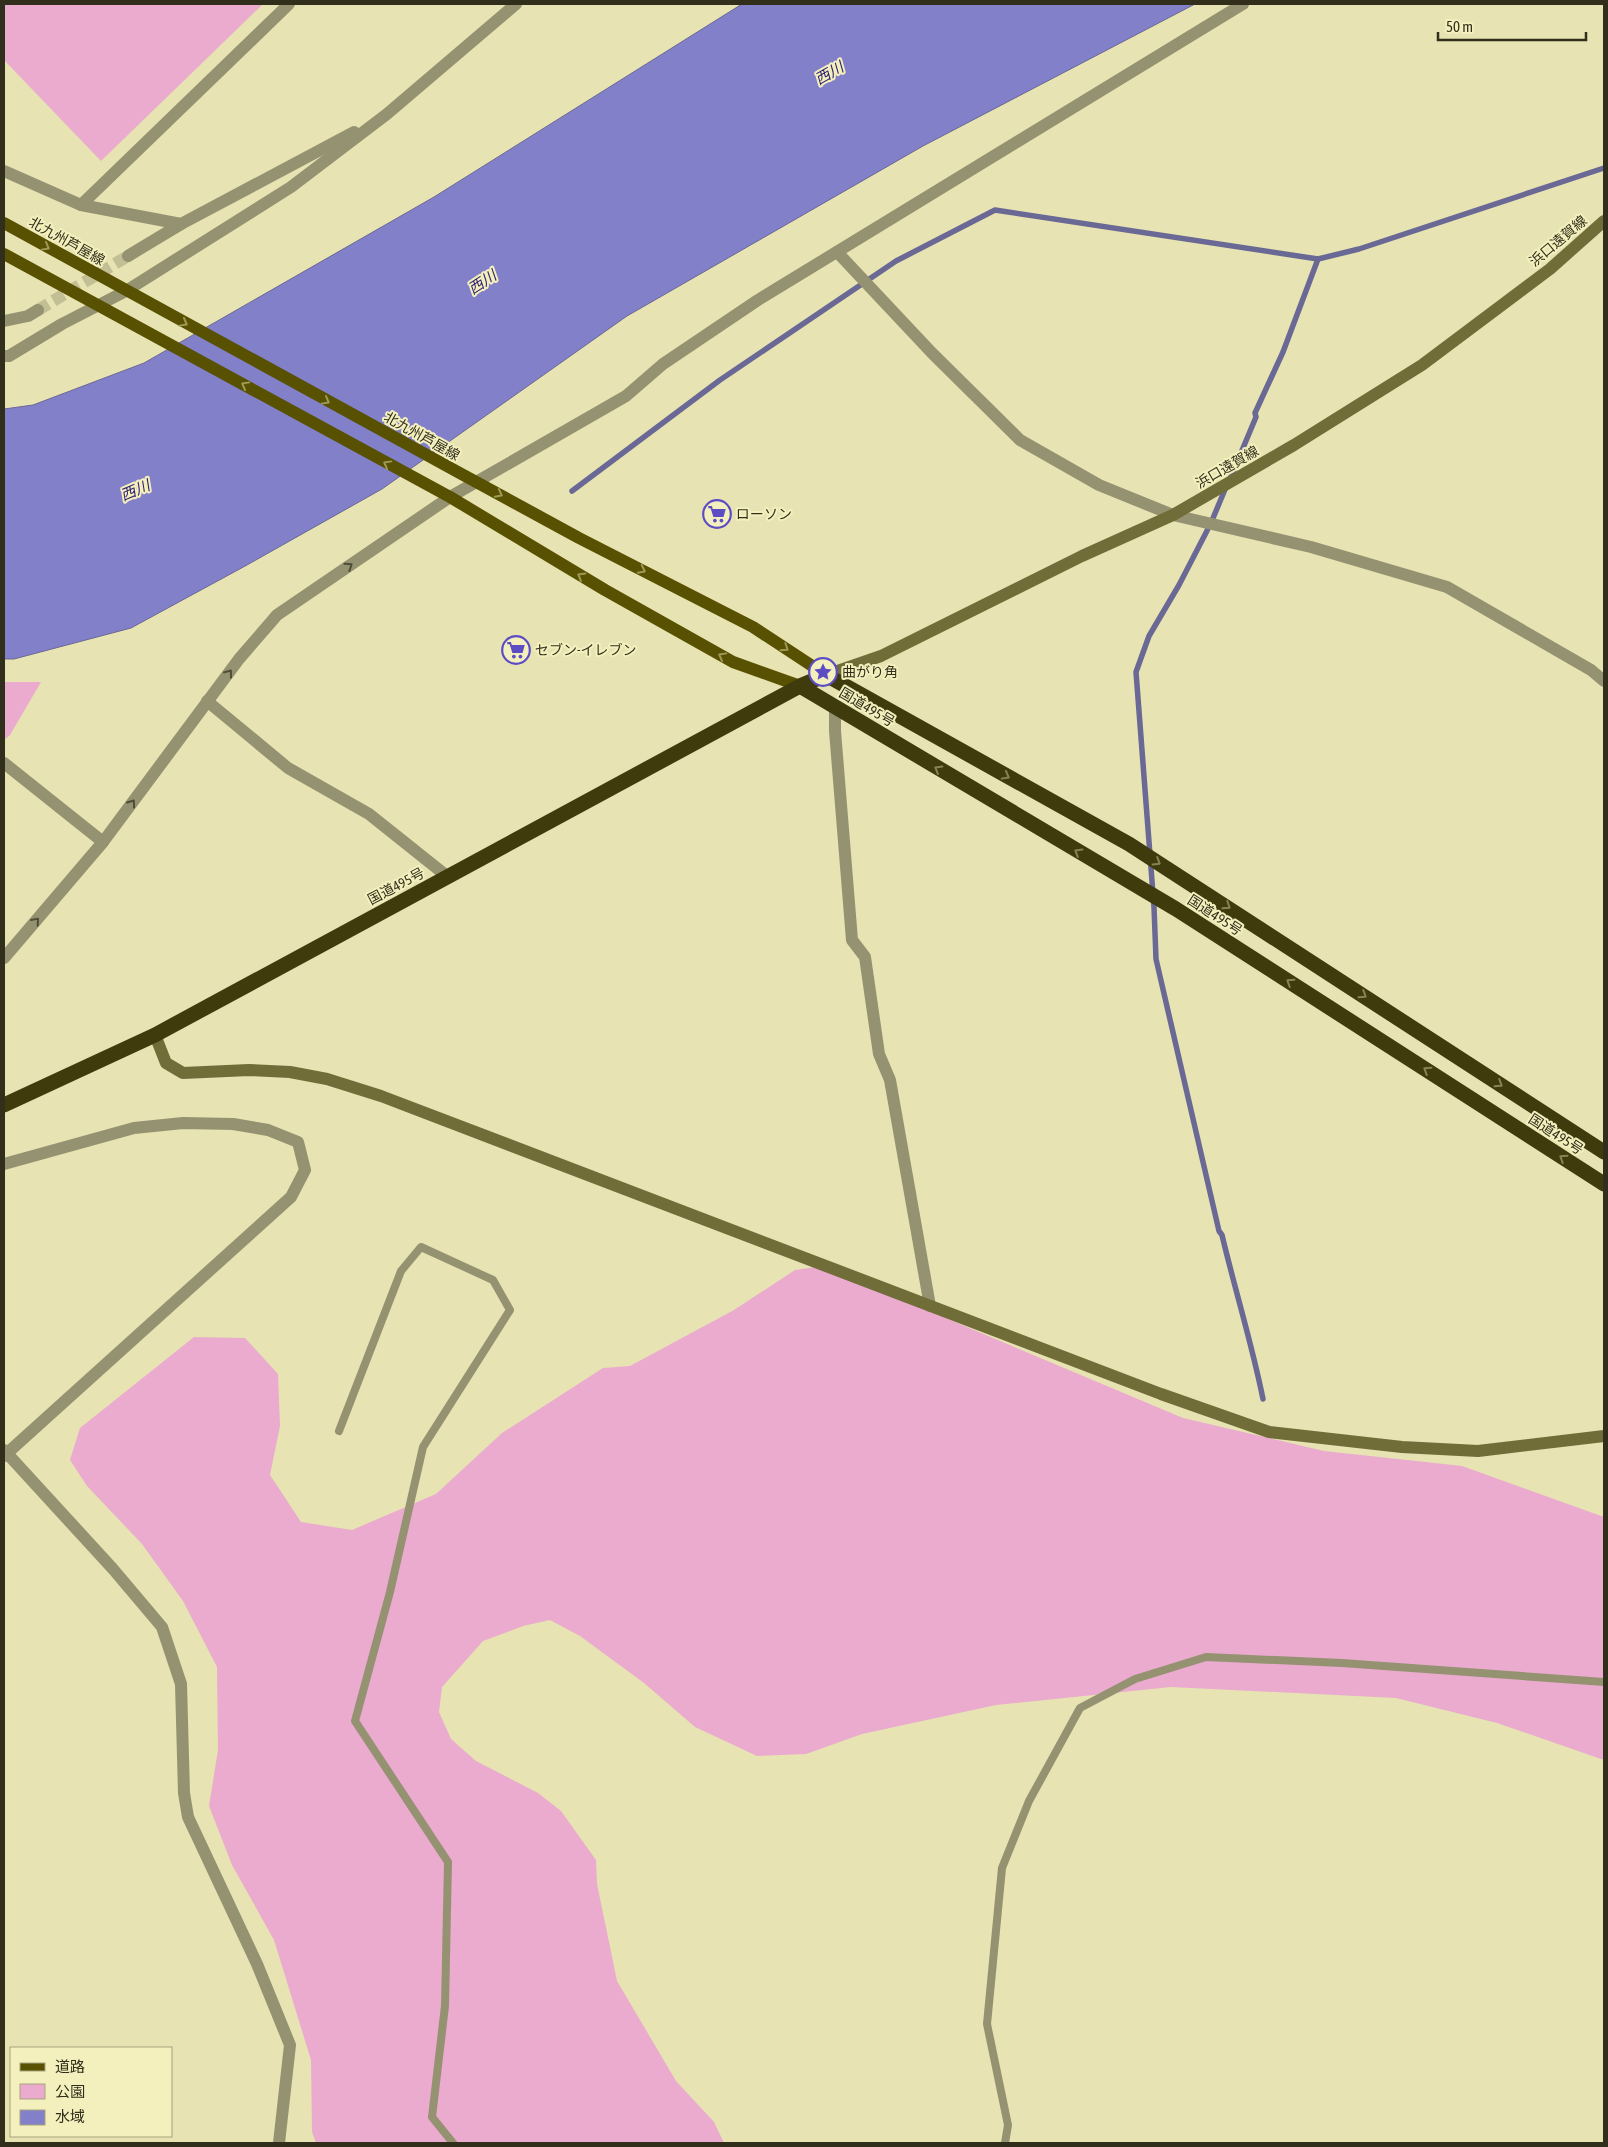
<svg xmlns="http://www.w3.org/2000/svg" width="1608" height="2147" font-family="'Asap Condensed','Noto Sans JP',sans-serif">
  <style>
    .green { fill: #eaabcf }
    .water { fill: #8280c8; stroke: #6a6894 }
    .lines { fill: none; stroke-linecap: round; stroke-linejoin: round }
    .stream { stroke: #6a6894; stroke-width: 5.5 }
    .street-tunnel { stroke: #c3bf94; stroke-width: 12; stroke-dasharray: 12 6; stroke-linecap: butt }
    .lane { stroke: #959271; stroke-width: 8 }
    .street { stroke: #959271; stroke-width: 12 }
    .secondary { stroke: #716d39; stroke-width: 12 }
    .primary { stroke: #585101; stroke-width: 12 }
    .highway { stroke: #3f3b0d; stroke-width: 15 }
    .oneway { stroke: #9e9956 }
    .oneway2 { stroke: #4f4d35 }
    .oneway3 { stroke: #878354 }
    .labels { text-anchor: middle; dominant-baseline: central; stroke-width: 4; stroke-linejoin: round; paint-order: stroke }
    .street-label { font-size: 14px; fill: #312f1b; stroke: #f4f0be }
    .poi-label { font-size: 14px; fill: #312f1b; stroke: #f4f0be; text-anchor: start }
    .water-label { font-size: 15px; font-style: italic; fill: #2c1c70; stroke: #f4f0be }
  </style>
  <rect width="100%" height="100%" fill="#e7e3b2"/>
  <g class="green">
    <polygon points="4,4 263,4 101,161 4,60"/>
    <polygon points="4,682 41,682 10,735 4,740"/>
    <polygon points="822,1266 1183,1418 1324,1451 1462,1466 1604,1517 1604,1760 1497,1723 1396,1698 1171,1687 996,1705 862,1734 806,1754 757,1756 695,1727 644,1683 580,1636 550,1620 523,1626 483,1641 442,1687 439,1712 451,1739 476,1761 538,1793 561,1811 596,1860 597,1884 617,1981 676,2081 714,2122 724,2143 316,2143 312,2132 311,2060 274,1940 232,1865 209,1806 218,1750 217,1667 183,1601 142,1544 87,1486 70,1460 80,1428 194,1337 245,1338 278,1374 280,1426 270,1475 301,1522 352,1530 436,1494 502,1433 603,1368 630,1366 734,1310 795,1270"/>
  </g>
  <polygon class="water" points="742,4 1195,4 923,146 627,316 382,489 247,565 131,628 14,659 4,659 4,409 33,405 144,363 434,197"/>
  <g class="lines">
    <g class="stream">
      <polyline points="1230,479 1256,417 1255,413 1283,352 1318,259"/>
      <path d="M1226,487L1211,523L1179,585L1149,636L1136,672L1154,907L1156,959L1219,1231L1222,1235C1235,1290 1252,1344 1263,1399"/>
      <polyline points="572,491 720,380 896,261 995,210 1318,259 1359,249 1604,168"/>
    </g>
    <polyline class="street-tunnel" points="38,310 128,256"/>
    <g class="lane">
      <polyline points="339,1431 401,1271 421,1247 493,1280 510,1310 423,1447 390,1592 355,1721 448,1862 445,2006 432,2117 453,2143"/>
      <polyline points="1005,2143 1008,2125 987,2024 1002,1868 1029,1801 1080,1708 1135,1679 1206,1657 1342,1663 1604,1682"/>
    </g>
    <g class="street">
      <polyline points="4,171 81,205 181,224 354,132"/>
      <polyline points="81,205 289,4"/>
      <polyline points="837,252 932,353 1020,440 1099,485 1173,515 1311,547 1447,587 1591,670 1604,681"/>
      <polyline points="128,256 181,224"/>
      <polyline points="4,321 28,316 38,310"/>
      <polyline points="4,356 9,356 62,324 126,291 291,187 387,114 516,4"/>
      <polyline points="207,701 288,768 369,814 448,877"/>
      <polyline points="835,707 835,731 852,940 865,957 879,1054 890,1080 930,1306"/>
      <polyline points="4,763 103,842"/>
      <polyline points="4,958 103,842 239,659 277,615 450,497 626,396 663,364 758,300 1243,4"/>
      <polyline points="4,1164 134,1128 183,1123 233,1124 268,1130 298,1142 305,1170 291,1197 4,1456"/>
      <polyline points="4,1450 113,1569 162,1627 181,1684 184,1793 188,1817 257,1964 290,2045 279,2143"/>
    </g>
    <g class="secondary">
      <polyline points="826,675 881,656 1082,556 1173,515 1294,445 1422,365 1550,269 1604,221"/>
      <polyline points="155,1035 166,1063 183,1073 249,1070 290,1072 327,1079 381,1096 1161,1394 1269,1432 1402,1447 1478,1451 1604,1436"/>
    </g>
    <g class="primary">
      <polyline points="4,223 456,471 579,538 753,627 826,675"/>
      <polyline points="4,254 450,497 605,590 733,662 800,686"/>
    </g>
    <g class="highway">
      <polyline points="800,686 1176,909 1604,1184"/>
      <polyline points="4,1105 155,1035 800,686 826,675 1129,844 1604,1152"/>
    </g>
  </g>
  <defs><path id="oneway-chevron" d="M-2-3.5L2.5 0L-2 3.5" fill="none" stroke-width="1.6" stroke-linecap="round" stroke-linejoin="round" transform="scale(1.25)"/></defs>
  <g class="oneway">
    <use href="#oneway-chevron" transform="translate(46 247) rotate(29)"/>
    <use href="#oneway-chevron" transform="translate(184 323) rotate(29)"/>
    <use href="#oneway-chevron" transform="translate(245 385) rotate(-151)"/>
    <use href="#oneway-chevron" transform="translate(326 401) rotate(29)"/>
    <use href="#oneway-chevron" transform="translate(387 464) rotate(-151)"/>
    <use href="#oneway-chevron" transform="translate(499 494) rotate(28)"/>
    <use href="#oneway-chevron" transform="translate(642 570) rotate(27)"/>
    <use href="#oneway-chevron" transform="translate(581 576) rotate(-149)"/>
    <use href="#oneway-chevron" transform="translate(785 648) rotate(34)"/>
    <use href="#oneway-chevron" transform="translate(722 656) rotate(-151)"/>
  </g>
  <g class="oneway2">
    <use href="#oneway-chevron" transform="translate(349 566) rotate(-34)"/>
    <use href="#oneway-chevron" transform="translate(229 673) rotate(-53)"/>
    <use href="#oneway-chevron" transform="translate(132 803) rotate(-54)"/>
    <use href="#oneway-chevron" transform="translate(36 921) rotate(-49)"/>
  </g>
  <g class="oneway3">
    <use href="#oneway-chevron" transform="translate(938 769) rotate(-149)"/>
    <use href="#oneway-chevron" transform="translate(1006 776) rotate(29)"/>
    <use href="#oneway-chevron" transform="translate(1078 852) rotate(-149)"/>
    <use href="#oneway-chevron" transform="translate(1157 862) rotate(32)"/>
    <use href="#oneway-chevron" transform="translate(1227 906) rotate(33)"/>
    <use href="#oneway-chevron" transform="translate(1290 982) rotate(-147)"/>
    <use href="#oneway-chevron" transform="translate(1363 995) rotate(33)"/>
    <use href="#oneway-chevron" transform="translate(1427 1070) rotate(-147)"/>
    <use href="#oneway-chevron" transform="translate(1499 1084) rotate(33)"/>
    <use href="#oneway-chevron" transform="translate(1563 1158) rotate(-147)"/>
  </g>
  <defs>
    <symbol id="supermarket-ring" viewBox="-11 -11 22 22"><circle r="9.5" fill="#f4f0be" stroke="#5d4dc5" stroke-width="1.5"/><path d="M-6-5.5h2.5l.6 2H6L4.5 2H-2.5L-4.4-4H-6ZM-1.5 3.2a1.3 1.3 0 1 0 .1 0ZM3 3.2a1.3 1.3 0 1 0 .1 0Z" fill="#5d4dc5"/></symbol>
    <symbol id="sight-ring" viewBox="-11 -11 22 22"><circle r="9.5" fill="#f4f0be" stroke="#5d4dc5" stroke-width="1.5"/><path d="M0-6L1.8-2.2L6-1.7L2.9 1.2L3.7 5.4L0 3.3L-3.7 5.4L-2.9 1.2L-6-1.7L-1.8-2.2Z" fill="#5d4dc5"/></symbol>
  </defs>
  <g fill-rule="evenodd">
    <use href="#supermarket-ring" x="701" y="498" width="32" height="32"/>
    <use href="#supermarket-ring" x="500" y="634" width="32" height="32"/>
    <use href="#sight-ring" x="807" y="656" width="32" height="32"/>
  </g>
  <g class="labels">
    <g class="street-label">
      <text transform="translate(67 241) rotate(29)">北九州芦屋線</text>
      <text transform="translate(1558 241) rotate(-40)">浜口遠賀線</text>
      <text transform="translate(422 436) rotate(29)">北九州芦屋線</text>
      <text transform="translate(1227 467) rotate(-30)">浜口遠賀線</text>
      <text transform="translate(867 707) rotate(31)">国道495号</text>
      <text transform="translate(396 886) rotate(-28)">国道495号</text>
      <text transform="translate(1215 915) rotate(33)">国道495号</text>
      <text transform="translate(1556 1134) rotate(33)">国道495号</text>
    </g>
    <g class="poi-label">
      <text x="736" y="514">ローソン</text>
      <text x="535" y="650">セブン-イレブン</text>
      <text x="842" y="672">曲がり角</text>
    </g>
    <g class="water-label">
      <text transform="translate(829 73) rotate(-30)">西川</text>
      <text transform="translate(482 282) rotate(-33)">西川</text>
      <text transform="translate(135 490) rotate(-23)">西川</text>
    </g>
  </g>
  <rect width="1608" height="2147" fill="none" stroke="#312f1b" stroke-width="10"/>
  <rect x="10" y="2047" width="162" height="90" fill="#f4f0be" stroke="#a6a37d"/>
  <rect x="20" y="2063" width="25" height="8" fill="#585101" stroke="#a6a37d"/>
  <text x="55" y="2072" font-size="15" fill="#312f1b">道路</text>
  <rect x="20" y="2084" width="25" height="15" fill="#eaabcf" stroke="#a6a37d"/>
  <text x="55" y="2097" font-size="15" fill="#312f1b">公園</text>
  <rect x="20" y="2110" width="25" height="15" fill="#8280c8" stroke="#a6a37d"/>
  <text x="55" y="2122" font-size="15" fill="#312f1b">水域</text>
  <path d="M1438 32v8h148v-8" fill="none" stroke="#312f1b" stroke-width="2.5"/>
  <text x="1446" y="32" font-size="15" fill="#312f1b" stroke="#f4f0be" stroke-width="4" paint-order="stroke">50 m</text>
</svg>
